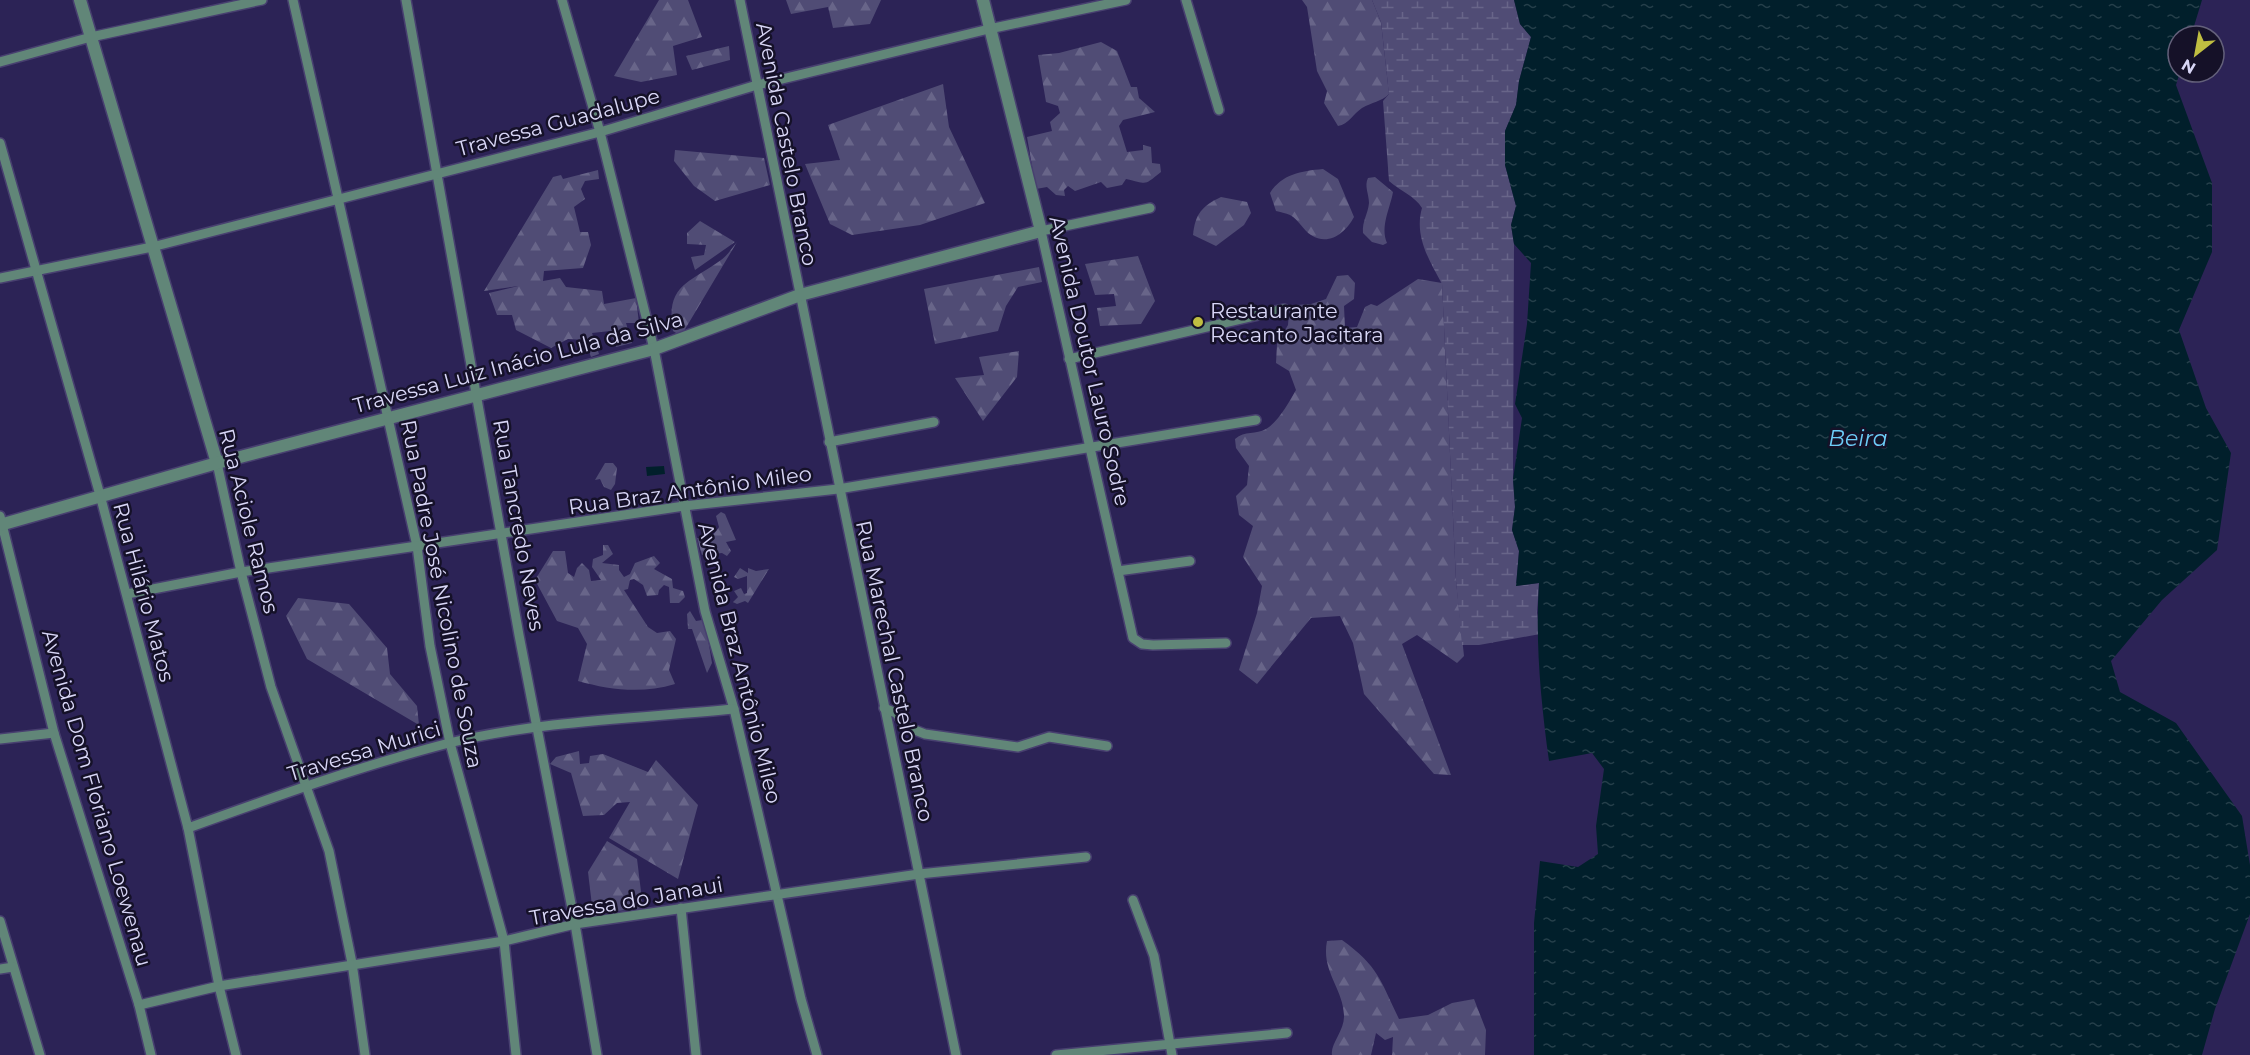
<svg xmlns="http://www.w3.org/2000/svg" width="2250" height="1055" font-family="Montserrat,sans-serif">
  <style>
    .forest { fill: url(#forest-firs) }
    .wetland { fill: url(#wetland-marsh) }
    .water { fill: url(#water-ripples) }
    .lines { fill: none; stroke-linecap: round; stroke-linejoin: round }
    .minor-casing { stroke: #484070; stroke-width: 12 }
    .tertiary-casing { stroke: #484070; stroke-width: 15 }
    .minor { stroke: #618678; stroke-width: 9 }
    .tertiary { stroke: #618678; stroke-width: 12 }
    .poi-dot { fill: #c0be41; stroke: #151128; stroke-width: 2 }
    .labels { text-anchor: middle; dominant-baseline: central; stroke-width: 5; stroke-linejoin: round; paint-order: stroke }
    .street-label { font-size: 21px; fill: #d8d6f6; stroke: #151128 }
    .poi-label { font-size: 21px; fill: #d8d6f6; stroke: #151128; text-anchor: start }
    .water-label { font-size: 22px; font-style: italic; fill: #6ccdf7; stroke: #151128 }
  </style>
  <defs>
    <pattern id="forest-firs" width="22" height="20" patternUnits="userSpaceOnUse" patternTransform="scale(1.5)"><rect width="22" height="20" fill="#504c75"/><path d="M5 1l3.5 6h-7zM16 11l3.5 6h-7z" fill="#686589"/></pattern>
    <pattern id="wetland-marsh" width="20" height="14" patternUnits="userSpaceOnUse" patternTransform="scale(1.5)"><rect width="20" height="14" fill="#504c75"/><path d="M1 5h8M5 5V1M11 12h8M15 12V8" fill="none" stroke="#686589"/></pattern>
    <pattern id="water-ripples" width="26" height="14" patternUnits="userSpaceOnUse" patternTransform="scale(1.5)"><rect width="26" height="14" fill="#011f2b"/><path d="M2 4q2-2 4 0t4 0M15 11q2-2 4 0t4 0" fill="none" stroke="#253f4a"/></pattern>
  </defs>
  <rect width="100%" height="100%" fill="#2c2356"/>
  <g class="forest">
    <polygon points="659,0 688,0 702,37 673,46 677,75 641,82 614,76"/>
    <polygon points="786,0 881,0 870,24 833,28 828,7 791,14"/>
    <path d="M1302,0H1372L1381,22L1389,94C1381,102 1372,102 1362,108C1353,114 1349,124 1338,126L1324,103L1327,91L1317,71L1307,7Z"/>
    <path d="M1101,42L1117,51L1131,87H1137L1139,98L1155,112L1123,120L1119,126L1127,152L1143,150V145L1151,147L1152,163L1160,164L1161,172C1143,186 1149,184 1126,179L1122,185L1107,188L1101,182L1075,191L1068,186L1064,190L1065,196L1056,195L1047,187L1036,189L1027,137L1052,131L1050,122L1060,113L1058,106L1046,102L1038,55L1059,53Z"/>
    <polygon points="729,46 730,60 692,70 686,56"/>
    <polygon points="943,84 949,127 985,203 920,225 852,235 830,224 805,164 840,160 828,125"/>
    <polygon points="675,150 764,158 770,185 715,201 694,186 674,161"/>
    <path d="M1323,169L1338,179L1354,217C1346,232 1329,247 1311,235C1303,230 1299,220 1290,215C1286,213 1280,212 1276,211L1270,193C1282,174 1301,171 1323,169Z"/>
    <polygon points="598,170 599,179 585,181 581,189 585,199 574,207 580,232 588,232 591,245 583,268 544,271 543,281 560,278 566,287 602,291 604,304 636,298 639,323 626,323 632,343 616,347 610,331 592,333 599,354 591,357 585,340 568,339 551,348 516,330 512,315 497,315 489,293 518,286 484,291 553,177 561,175 563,179"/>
    <path d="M1375,177L1393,192C1390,209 1380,226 1387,243L1383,245L1372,242L1363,233C1362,221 1368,214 1369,203C1369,194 1364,186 1368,178Z"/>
    <path d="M1221,197L1247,202L1251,213L1244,225L1216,246L1193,235C1195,214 1202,206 1221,197Z"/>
    <polygon points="700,221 735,242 695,270 691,257 704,255 706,245 687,244 687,233"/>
    <path d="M737,242L681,336L673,331C665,284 690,283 721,260C727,256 732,248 737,242Z"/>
    <polygon points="1138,256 1155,301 1141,324 1100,326 1097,308 1116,306 1114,294 1095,295 1085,264"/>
    <polygon points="1039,267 1042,282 1018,287 1006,306 998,331 935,344 924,289"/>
    <path d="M1348,275L1355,283L1354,299L1344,306L1345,328L1357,327L1365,307L1371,304L1377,306L1418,279L1442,283L1456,581L1464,656L1457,663L1417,635L1402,644L1451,775L1434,774L1364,694L1353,643L1340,616L1311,618L1257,684L1239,670L1257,613L1262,586L1243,557L1253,526L1239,515L1236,496L1247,485L1249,466L1236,448L1235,439C1245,430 1256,435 1266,429C1279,421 1289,402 1296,390L1289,371L1276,363L1277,344L1288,325L1289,313L1296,305L1311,304L1326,299L1337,276Z"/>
    <polygon points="1019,351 1017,377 983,421 955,378 984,375 979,357"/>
    <polygon points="605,463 613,463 617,468 615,484 611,490 604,487 600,479 595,480"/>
    <path d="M721,512L725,514L736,540L726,542L731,551L727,556L722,553L702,555L697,538C708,538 713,537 719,527L716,516Z"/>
    <path d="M603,545H608L613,554L602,563L619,565V570L624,577L630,574L635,563L654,556L660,563L654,569L672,579L673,588L683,591L685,597L679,603H670L669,587L664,585L659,590L658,595L647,596L643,585L634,579L630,580L628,589L624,590L648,627L657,633L670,631L676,639L669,670L675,684C642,694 610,690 578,681L587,644L578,628L557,621L535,580L553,551H565L568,573L574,577L577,568L582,563L589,570L591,581L601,580L592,567L593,559L603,555Z"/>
    <polygon points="740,568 748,573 748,568 756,571 769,569 748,603 745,601 737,604 733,602 738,597 734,591 741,588 744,594 747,593 747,576 738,579 734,577"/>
    <polygon points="298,598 349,604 387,648 390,674 417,706 419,725 307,659 286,616"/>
    <polygon points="690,611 696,621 702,620 706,627 712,663 707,673 692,629 688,629 687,614"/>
    <polygon points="579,751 580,764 589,763 590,756 603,754 648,772 656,760 698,805 678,879 609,838 630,802 617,803 604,815 583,816 571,773 550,764 556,757"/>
    <polygon points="607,841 637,859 643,908 593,914 588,872"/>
    <path d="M1342,940C1379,967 1380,980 1399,1019L1428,1015L1452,1003L1474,999L1486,1030L1485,1055H1392L1393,1037L1385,1040L1376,1033L1371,1055H1332C1330,1044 1345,1030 1344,1015C1343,988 1321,971 1327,941Z"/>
  </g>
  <path class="wetland" d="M1372,0H1514L1520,24L1531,37L1519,81L1516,105L1505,131V165L1516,206L1511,225L1514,244L1513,479L1515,507L1512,530L1519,551L1516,586L1539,583L1537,613L1540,634L1479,645H1462L1456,581L1442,284C1429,260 1414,236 1422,208C1415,196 1400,191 1389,181L1383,101L1389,94L1381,22Z"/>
  <g class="water">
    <path d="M1514,0H2202L2191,36H2178V72H2180L2176,85L2212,183V252L2179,330L2206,408L2231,453L2217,550L2162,600L2111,661L2120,692L2176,723L2242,816L2250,865V914L2215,1009L2202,1055H1534V923L1540,861L1578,867L1598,854L1596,826L1604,769L1592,753L1549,761C1541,703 1535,642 1539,583L1516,586L1519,551L1512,530L1515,507L1513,479L1522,418L1515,404L1527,324L1531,263L1514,244L1511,225L1516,206L1505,165V131L1516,105L1519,81L1531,37L1520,24Z"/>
    <polygon points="664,466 665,474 647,476 646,467"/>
  </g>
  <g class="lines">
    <defs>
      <g id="minor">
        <polyline points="293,0 417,546 430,646 450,743 504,941 516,1055"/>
        <polyline points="406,0 519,635 575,924 597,1055"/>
        <polyline points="562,0 600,132 654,349 705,611 734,709 801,999 817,1055"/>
        <polyline points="740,0 956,1055"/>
        <polyline points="1186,0 1219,110"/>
        <polyline points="0,62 91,37 262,0"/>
        <polyline points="0,143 100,495 188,828 219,986 236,1055"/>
        <polyline points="1150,208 1041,231 1133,638 1142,644 1153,645 1226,643"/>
        <polyline points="0,278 152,247 600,132 757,85 989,29 1126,0"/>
        <polyline points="1069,359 1284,309"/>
        <polyline points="829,442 934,422"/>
        <polyline points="217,463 241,572 271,687 329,851 352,963 365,1055"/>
        <polyline points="0,516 54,733 139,1005 151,1055"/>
        <polyline points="1118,571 1190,561"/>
        <polyline points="127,594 241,572 417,546 684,506 838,489 1256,420"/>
        <polyline points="884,708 896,713 907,727 925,734 1018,747 1049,737 1107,746"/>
        <polyline points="0,739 54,733"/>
        <path d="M188,828C274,797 360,766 449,743C538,721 642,718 734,709"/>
        <polyline points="1133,900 1154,956 1172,1055"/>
        <polyline points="681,908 696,1055"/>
        <polyline points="0,921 40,1055"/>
        <polyline points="0,969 13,967"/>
        <polyline points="139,1005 219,986 504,941 575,924 919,874 1086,857"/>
        <polyline points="1056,1055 1287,1033"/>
      </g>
      <g id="tertiary">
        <polyline points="80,0 217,463"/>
        <polyline points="0,525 217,463 654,349 800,295 1041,231 983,0"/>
      </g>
    </defs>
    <use href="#minor" class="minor-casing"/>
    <use href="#tertiary" class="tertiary-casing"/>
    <use href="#minor" class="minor"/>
    <use href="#tertiary" class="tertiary"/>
  </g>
  <circle class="poi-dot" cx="1198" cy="322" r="6"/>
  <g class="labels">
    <g class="street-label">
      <text transform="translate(558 122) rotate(-15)">Travessa Guadalupe</text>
      <text transform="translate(787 144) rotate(79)">Avenida Castelo Branco</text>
      <text transform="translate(1090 361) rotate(77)">Avenida Doutor Lauro Sodre</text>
      <text transform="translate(518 362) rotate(-15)">Travessa Luiz Inácio Lula da Silva</text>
      <text transform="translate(690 490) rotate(-8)">Rua Braz Antônio Mileo</text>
      <text transform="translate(249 521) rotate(76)">Rua Aciole Ramos</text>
      <text transform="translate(519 525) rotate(80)">Rua Tancredo Neves</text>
      <text transform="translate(144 592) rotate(75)">Rua Hilário Matos</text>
      <text transform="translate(442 594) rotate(79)">Rua Padre José Nicolino de Souza</text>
      <text transform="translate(740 663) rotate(76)">Avenida Braz Antônio Mileo</text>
      <text transform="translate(895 671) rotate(78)">Rua Marechal Castelo Branco</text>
      <text transform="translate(364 751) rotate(-17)">Travessa Murici</text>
      <text transform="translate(97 798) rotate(74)">Avenida Dom Floriano Loewenau</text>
      <text transform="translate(626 901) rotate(-10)">Travessa do Janaui</text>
    </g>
    <g class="poi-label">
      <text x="1210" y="310">Restaurante<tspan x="1210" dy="24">Recanto Jacitara</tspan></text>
    </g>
    <g class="water-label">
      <text x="1858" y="438">Beira</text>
    </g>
  </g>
  <g transform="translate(2196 54) rotate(211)"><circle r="28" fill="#151128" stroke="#63607a" stroke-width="1.5"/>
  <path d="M0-4.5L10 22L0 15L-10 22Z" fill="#c0be41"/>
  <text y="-9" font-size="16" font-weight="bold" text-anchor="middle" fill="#d8d6f6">N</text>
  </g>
</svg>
